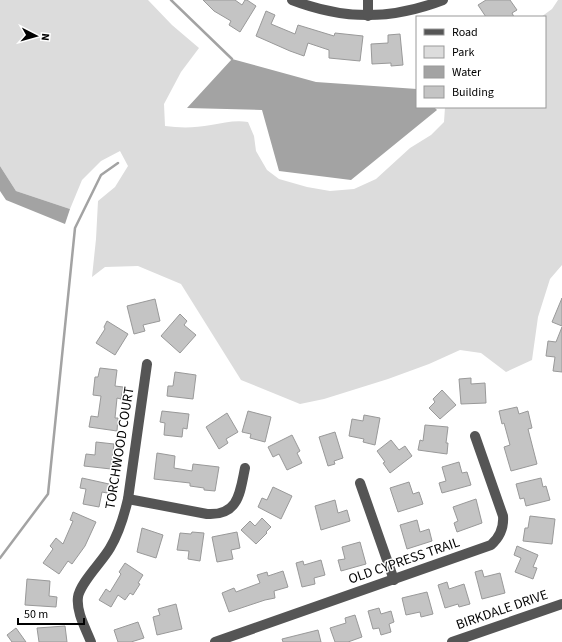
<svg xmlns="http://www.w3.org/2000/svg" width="562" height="642" font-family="'Source Sans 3',sans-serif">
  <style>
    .green { fill: #dcdcdc }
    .water { fill: #a3a3a3 }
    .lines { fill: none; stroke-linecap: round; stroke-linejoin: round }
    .stream { stroke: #a3a3a3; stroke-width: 2.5 }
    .building { fill: #c4c4c4; stroke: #999 }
    .minor { stroke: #555; stroke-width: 10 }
    .labels { text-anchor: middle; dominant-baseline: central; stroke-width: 3; stroke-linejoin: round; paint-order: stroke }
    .street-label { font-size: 14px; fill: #000; stroke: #fff }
  </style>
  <rect width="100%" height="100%" fill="#fff"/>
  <path class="green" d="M0,0H148L172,25L199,48L181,72L164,104L165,126C180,128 195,128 211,125C224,123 235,120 248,122L254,136L256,151L267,170L279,179L307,187L330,191L354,189L376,179L410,148L431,135L444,122L445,107H545V17H541L552,9L558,0H562V265L550,279L538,317L532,360L506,372L481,353L460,350L429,364L388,379L324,399L300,404L241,380L181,284L138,266L105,267L92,277L96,239L98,201L115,187L128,166L120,151L101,161L82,180L70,209L16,191L0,166Z"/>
  <g class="water">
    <polygon points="232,59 316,82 417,89 417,107 434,107 437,110 351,180 279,171 262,110 187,108"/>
    <polygon points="0,166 16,191 70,209 65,224 6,200 0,191"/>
  </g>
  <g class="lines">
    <g class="stream">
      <polyline points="171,0 232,59"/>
      <polyline points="0,558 48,494 75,228 101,175 118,163"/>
    </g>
  </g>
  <g class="building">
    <polygon points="203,0 235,0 242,5 245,0 247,0 256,6 240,32 229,25 231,21 214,11"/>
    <polygon points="486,0 510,0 517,10 512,13 514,17 486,17 478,5"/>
    <polygon points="266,11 275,15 271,24 295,34 298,25 334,36 335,33 363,36 360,61 329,58 329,50 308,43 304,56 290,51 256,36"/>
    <polygon points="400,34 403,65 391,66 391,63 372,64 371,44 388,43 388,35"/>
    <polygon points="562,298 562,326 552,322"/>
    <polygon points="155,299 160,321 143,325 145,331 134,334 127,306"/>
    <polygon points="180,314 187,321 184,325 196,335 180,353 161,336"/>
    <polygon points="107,321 128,334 115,355 96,343 105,329 104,327"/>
    <polygon points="562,327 562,372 553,371 555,357 546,356 548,341 556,342"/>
    <polygon points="100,368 117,370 115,386 123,387 121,399 117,398 115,418 118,418 117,431 89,427 91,416 98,417 101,396 93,395 95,377 98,377"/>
    <polygon points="175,372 196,375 193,399 167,396 168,386 173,386"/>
    <polygon points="471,378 471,384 485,383 486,403 461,404 459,379"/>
    <polygon points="442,390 456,405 440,419 429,408 435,402 433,399"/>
    <polygon points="517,407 519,414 528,411 532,428 528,429 537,464 511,471 504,447 510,445 504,423 502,424 499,411"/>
    <polygon points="162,411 189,414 187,429 183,428 182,437 164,435 165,423 160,422"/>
    <polygon points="248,411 271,417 265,442 250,438 251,434 242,432"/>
    <polygon points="227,413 238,432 226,439 228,443 219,449 206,427"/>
    <polygon points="364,415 380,418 375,445 363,442 364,439 349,436 352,419 363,421"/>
    <polygon points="425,425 448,427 446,443 448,443 447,454 418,450 420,440 423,441"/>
    <polygon points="335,432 343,458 334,461 335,464 328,466 319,437"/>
    <polygon points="292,435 300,451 297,453 302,463 287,470 279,454 273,457 268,447"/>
    <polygon points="391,440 399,450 405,446 412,456 390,473 383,463 385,462 377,451"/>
    <polygon points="96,442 114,444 111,469 84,466 86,454 95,455"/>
    <polygon points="157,453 175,456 174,468 192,471 193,464 219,467 215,491 204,490 204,488 190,486 190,483 154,479"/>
    <polygon points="459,462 462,473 467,472 471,485 442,493 439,483 446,481 442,467"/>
    <polygon points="82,478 109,484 107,493 102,492 99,507 83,504 86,489 80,488"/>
    <polygon points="541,478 543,487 546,486 550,500 526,506 524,498 520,499 516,484"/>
    <polygon points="409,482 413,494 419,492 423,504 398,512 390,488"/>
    <polygon points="273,487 292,496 281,519 258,507 262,498 267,500"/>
    <polygon points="476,499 482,523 457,532 454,523 458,521 453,507"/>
    <polygon points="335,500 338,513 347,510 350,521 321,530 315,506"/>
    <polygon points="73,512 96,522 85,546 72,564 68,561 59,574 43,563 53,549 50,546 56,538 63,544 73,521 70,520"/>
    <polygon points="530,516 555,519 552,544 523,541 525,528 528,528"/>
    <polygon points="262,518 271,527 266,532 267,533 256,544 241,530 250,521 255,526"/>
    <polygon points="417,520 420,532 429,529 432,541 407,549 400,525"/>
    <polygon points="142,528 163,535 156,558 137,552"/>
    <polygon points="192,532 204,533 200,561 188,559 189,551 177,550 180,533 191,534"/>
    <polygon points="237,532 240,548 231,550 233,559 217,562 212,537"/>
    <polygon points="360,542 366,564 341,571 338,560 345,559 342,547"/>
    <polygon points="517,546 538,555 533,567 537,568 533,579 515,572 521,558 514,555"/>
    <polygon points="321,560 325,575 314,578 315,584 302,587 296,563 303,561 304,565"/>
    <polygon points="125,563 143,575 138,583 140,584 133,595 130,593 125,600 118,595 111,607 99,600 106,589 110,592 121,574 119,572"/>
    <polygon points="482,570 484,577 500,573 505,593 482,599 475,572"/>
    <polygon points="283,571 288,587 274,591 275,598 265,600 229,612 222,593 234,588 236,592 260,583 257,575 267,572 268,576"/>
    <polygon points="27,579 50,581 49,596 57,597 56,607 25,605"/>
    <polygon points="447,582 449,589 464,584 470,604 459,607 458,604 445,608 438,585"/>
    <polygon points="427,592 433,614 421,617 420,612 406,615 402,598"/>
    <polygon points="176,604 182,629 157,635 153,617 160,615 158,609"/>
    <polygon points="379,608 381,614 391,611 394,622 389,624 391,632 381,635 379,628 373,629 368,611"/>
    <polygon points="355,615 362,637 348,642 335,642 330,628 346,623 345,618"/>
    <polygon points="138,622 144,638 131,642 118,642 114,630"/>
    <polygon points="65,626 67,642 39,642 37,628"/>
    <polygon points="16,628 26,642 12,642 7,635"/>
    <polygon points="318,630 321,642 283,642 282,639"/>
  </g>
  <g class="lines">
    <g class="minor">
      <path d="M292,0C344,20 391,20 443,0"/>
      <polyline points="368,0 368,16"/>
      <polyline points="360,483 394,580"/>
      <path d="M128,499L207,514C239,516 240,492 245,468"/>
      <path d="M91,642C86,629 76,612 78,597C80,583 102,562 110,548C119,533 124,516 128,499L147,364"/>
      <path d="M215,642L491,545C500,537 504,528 503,516L475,436"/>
      <polyline points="452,642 562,604"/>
    </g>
  </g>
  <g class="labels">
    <g class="street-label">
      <text transform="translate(120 448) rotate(-81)">TORCHWOOD COURT</text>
      <text transform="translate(404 561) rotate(-19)">OLD CYPRESS TRAIL</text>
      <text transform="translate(502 610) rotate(-19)">BIRKDALE DRIVE</text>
    </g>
  </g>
  <rect x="416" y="16" width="130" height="92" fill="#ffffff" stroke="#999999"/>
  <rect x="424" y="29" width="20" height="6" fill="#555555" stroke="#999999"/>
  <text x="452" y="36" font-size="12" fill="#000000">Road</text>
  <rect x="424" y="46" width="20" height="12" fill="#dcdcdc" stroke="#999999"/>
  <text x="452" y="56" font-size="12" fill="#000000">Park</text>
  <rect x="424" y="66" width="20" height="12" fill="#a3a3a3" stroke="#999999"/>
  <text x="452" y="76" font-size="12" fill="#000000">Water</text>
  <rect x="424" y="86" width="20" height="12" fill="#c4c4c4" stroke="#999999"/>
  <text x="452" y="96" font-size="12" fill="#000000">Building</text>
  <g transform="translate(36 36) rotate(96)" stroke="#ffffff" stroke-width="3" paint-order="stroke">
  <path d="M0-3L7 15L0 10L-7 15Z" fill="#000000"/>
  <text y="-6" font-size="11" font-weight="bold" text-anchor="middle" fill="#000000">N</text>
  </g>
  <path d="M18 618v6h66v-6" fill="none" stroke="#000000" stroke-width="2"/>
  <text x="24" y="618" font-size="12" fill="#000000" stroke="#ffffff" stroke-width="3" paint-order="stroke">50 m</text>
</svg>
